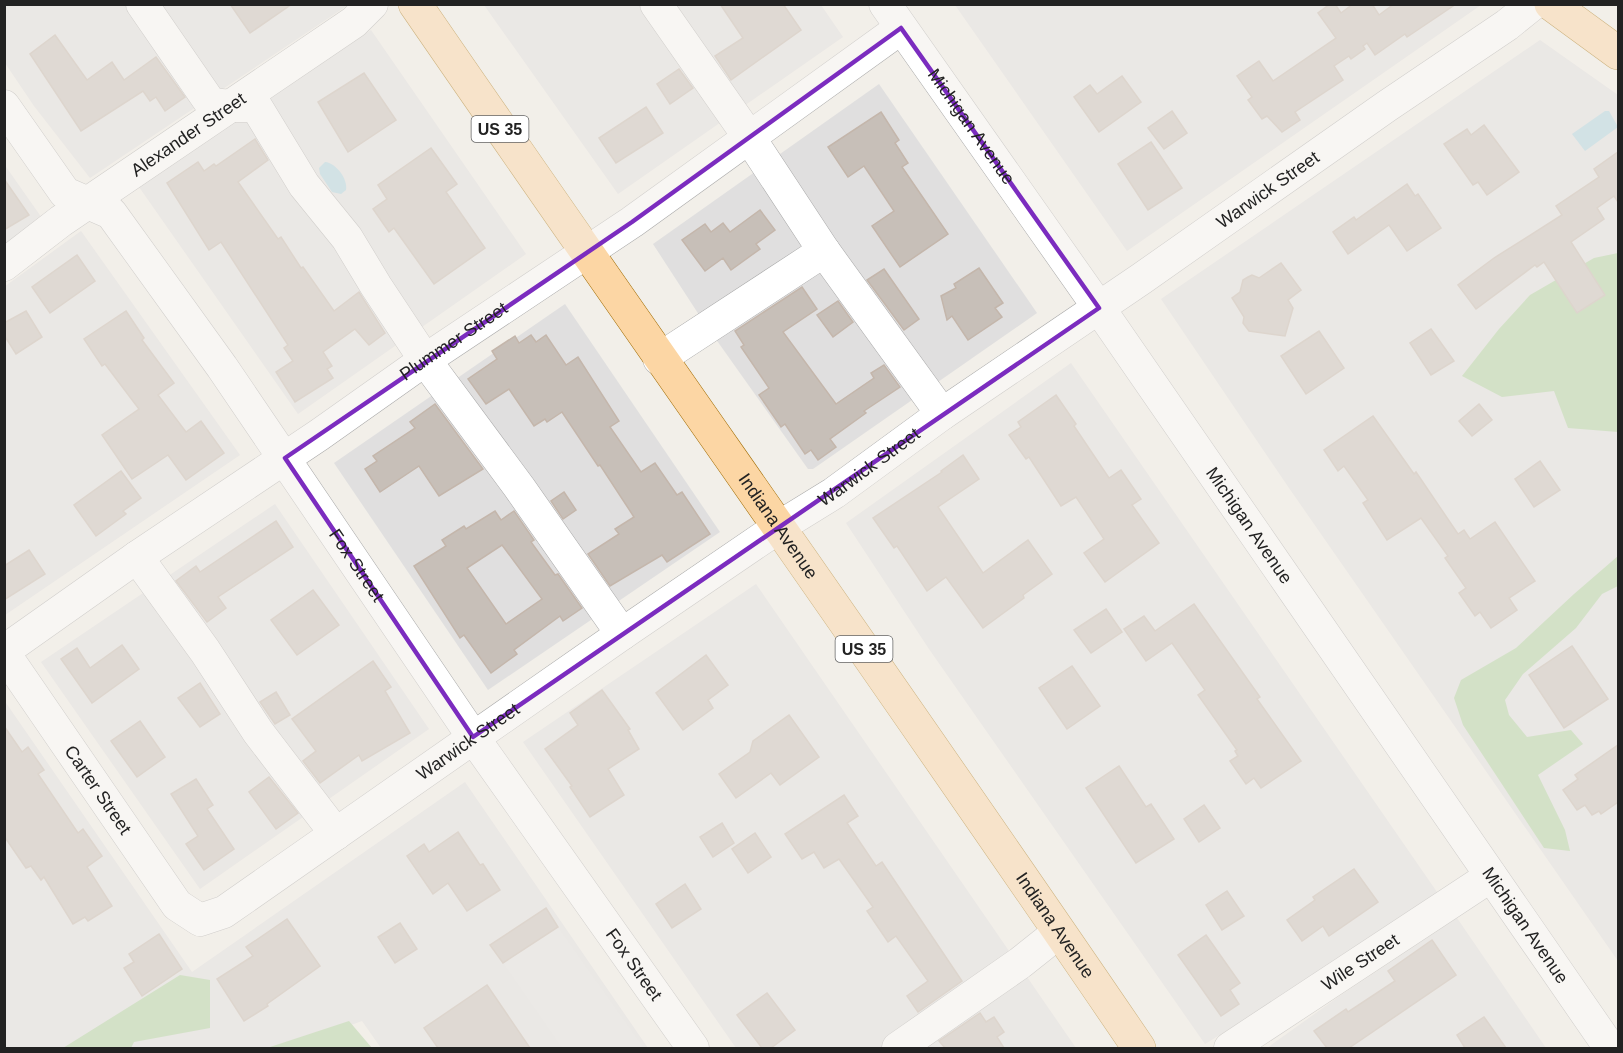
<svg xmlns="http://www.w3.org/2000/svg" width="1623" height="1053" font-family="Arial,sans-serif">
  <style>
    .residential { fill: #e0dfdf }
    .forest { fill: #add19e }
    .parking { fill: #e2e2e2 }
    .water { fill: #aad3df }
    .building { fill: #c7bfb8; stroke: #c4b6ab; stroke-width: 1.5; fill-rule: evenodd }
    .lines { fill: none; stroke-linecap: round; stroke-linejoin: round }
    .minor-casing { stroke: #a9a9a9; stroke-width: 33 }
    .major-casing { stroke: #a06b00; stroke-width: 34 }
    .minor { stroke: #fff; stroke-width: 32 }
    .major { stroke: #fcd6a4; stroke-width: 33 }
    .marked { fill: none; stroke: #7b2cbf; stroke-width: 4.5; stroke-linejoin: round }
    .labels { text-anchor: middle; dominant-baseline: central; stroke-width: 6; stroke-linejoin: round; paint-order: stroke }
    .shield { fill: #fff; stroke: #646464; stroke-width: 1.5 }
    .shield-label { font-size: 16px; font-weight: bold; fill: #222 }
    .street-label { font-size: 18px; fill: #222; stroke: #fff }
  </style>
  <rect width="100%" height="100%" fill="#f2efe9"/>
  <g class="residential">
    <polygon points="4,5 348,5 90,178 34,106 5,63"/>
    <polygon points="484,5 821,5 843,37 618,194"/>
    <polygon points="955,5 1481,5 1127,251"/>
    <polygon points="371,30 526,254 298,414 139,187"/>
    <polygon points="1540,40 1618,95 1618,961 1289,488 1161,299"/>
    <polygon points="879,84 1037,313 813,469 808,469 703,321 653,244"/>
    <polygon points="4,164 44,221 4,248"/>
    <polygon points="81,231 240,455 5,615 4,287"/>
    <polygon points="565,304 720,532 488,690 334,463"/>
    <polygon points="1071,363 1437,892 1293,990 1205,1044 929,649 846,523"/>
    <polygon points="275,504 429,729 200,889 41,662"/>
    <polygon points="756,584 1076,1048 736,1048 523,742"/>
    <polygon points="4,700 192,972 465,782 648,1048 381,1048 362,1021 287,1048 5,1048"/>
    <polygon points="1457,918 1546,1048 1267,1048 1341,995"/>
  </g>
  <g class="forest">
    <polygon points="1618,253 1618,432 1568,428 1554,391 1502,397 1462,376 1499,329 1530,295 1594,258"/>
    <polygon points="1618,556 1618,586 1602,594 1576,628 1523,674 1505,700 1509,715 1527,737 1571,730 1583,744 1538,775 1565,830 1570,851 1544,848 1463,725 1454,698 1461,680 1516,648 1574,594"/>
    <polygon points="180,975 210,980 210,1028 134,1042 131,1048 63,1048"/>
    <polygon points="349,1021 372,1048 267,1048"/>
  </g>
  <polygon class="parking" points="558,927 644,1048 562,1048 503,963"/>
  <g class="water">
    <polygon points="1605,111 1609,111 1618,127 1585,151 1572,134"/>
    <path d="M325,162C336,163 348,179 346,190L341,194L332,192L320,174L319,168Z"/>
  </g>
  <g class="building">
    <polygon points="230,4 292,4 250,33"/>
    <polygon points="720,4 783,4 801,30 731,80 715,56 743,38"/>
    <polygon points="1330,4 1335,4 1341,13 1353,4 1372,4 1379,15 1394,4 1456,4 1407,37 1405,34 1375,55 1367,43 1363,46 1365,49 1351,59 1349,56 1334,66 1343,80 1295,112 1300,120 1282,132 1267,116 1262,119 1248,100 1252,97 1237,76 1259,61 1273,81 1336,38 1318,13"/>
    <polygon points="55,35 87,80 112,62 124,80 156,57 185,97 165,111 156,97 150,101 143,91 81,131 30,54"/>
    <polygon points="679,69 693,88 670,104 657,84"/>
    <polygon points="364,73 396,120 348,152 318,102"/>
    <polygon points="1122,76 1141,102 1099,132 1074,97 1090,85 1097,94"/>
    <polygon points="646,107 663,133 616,163 599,138"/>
    <polygon points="1172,111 1187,133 1164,149 1148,128"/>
    <polygon points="881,112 899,140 895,143 908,163 902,167 948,234 900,267 872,226 894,211 864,166 848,177 828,147"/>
    <polygon points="1484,125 1519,172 1487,195 1478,182 1473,185 1444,144 1467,129 1471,135"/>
    <polygon points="255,139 268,160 238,182 278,239 281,237 301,268 303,267 334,311 359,292 385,333 369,345 355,329 323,352 332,366 327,369 333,378 295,402 276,372 293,361 284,348 288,345 221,242 209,250 167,183 198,162 204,171 214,164 216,166"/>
    <polygon points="1151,142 1182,188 1148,210 1118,164"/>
    <polygon points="431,148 457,184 446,192 485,248 434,284 394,228 389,232 373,209 387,199 378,185"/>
    <polygon points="1618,152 1618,202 1614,196 1597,208 1604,219 1571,242 1605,295 1577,313 1544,262 1537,267 1535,265 1476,309 1458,285 1494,258 1562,215 1556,206 1599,177 1594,169"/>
    <polygon points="4,179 29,215 4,230"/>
    <polygon points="1407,184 1415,196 1418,194 1441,228 1407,251 1389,225 1348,254 1333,232 1354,217 1356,220"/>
    <polygon points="760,210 775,230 756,244 760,249 731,270 723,258 705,271 682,240 705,224 711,232 723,223 730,232"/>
    <polygon points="77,255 95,281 50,313 32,287"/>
    <polygon points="1281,263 1301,290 1288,300 1293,308 1285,336 1249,331 1243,323 1244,317 1232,298 1240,292 1243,280 1248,277 1252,275 1259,278"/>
    <polygon points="979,268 1003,303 995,308 1002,317 968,340 952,316 947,320 941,296 956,288 954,284"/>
    <polygon points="884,269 919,319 904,330 867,280"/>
    <polygon points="802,287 817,309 783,332 836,404 874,378 871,373 884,365 900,387 864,411 866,413 830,439 836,447 818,460 811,450 805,454 785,424 781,427 759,395 769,388 741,347 744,345 735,331"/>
    <polygon points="838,301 853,322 833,337 817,315"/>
    <polygon points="26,311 42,337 16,354 4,335 4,323"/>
    <polygon points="126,311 144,338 142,340 174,383 158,395 186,432 201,421 224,453 186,480 168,455 132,479 102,435 139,409 105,364 102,366 84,339"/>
    <polygon points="1431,329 1454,361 1431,375 1410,343"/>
    <polygon points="1319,331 1344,368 1306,394 1281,356"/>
    <polygon points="531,335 536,342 546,335 566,365 578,357 619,421 610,427 641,472 655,463 677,495 682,492 710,534 667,562 662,555 610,586 588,554 619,534 615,529 634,517 600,465 598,466 562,412 547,422 545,419 534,426 509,389 486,404 468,379 497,359 492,351 515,336 519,343"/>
    <polygon points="1056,395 1076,424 1074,426 1109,478 1121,470 1141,499 1132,505 1159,543 1105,582 1084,553 1104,539 1076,497 1061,506 1029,457 1026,459 1009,435 1021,427 1018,422"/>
    <polygon points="435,404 483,469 439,496 419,466 380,492 365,469 377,461 373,456 415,428 410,422"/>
    <polygon points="1479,404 1492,420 1472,436 1459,421"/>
    <polygon points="1373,416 1414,474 1416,472 1458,534 1464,530 1470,539 1495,522 1535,581 1509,598 1517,610 1491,628 1480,612 1475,616 1459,593 1466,588 1445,558 1448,556 1421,518 1387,540 1363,503 1368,500 1344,466 1338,471 1324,450"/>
    <polygon points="963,455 979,479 938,507 983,573 1028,540 1052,574 1023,595 1024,598 983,628 946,577 927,591 897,546 894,548 873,518 942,472 941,471"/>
    <polygon points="1540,461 1560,490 1534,507 1515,479"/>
    <polygon points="121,471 141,498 123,511 126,514 96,536 74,505"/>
    <polygon points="564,492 576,510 563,519 551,501"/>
    <path d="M495,511L501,520L514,511L534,540L531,542L555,575L558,574L582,608L563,621L560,616L514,650L517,654L491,673L464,635L460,638L414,566L446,546L442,540L464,526L466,529ZM502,545L542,599L506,624L467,568Z"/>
    <polygon points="276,521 293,547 218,597 226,608 207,622 176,581 196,566 200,572"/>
    <polygon points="29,550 45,574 4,600 4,566"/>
    <polygon points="313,590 339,625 297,655 271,620"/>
    <polygon points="1194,604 1260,697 1257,699 1301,761 1261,788 1254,778 1246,784 1230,761 1238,756 1235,751 1237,750 1198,695 1205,690 1172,643 1146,661 1124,629 1144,616 1155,631"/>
    <polygon points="1106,609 1122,632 1091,653 1074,630"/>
    <polygon points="122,645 139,669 92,703 61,659 77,648 90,668"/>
    <polygon points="1572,646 1608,699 1564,728 1529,675"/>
    <polygon points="706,655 728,685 708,700 713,708 683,730 656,693"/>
    <polygon points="373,661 391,687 385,691 410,733 362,761 359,755 320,783 303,761 316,751 292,719"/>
    <polygon points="1072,666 1100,706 1067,729 1039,688"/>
    <polygon points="200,683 220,714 200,727 178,698"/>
    <polygon points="602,690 630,729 628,730 639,749 608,769 624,795 590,817 570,787 572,786 545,749 578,725 570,713"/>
    <polygon points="276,692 290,715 275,724 260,702"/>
    <polygon points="789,715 819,757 780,785 771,773 736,798 719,774 750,752 753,741"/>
    <polygon points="140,721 165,757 137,777 111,741"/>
    <polygon points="4,726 22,752 28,747 44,770 38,774 78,833 83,829 102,856 87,867 112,906 88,921 85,917 73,924 44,877 41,880 31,866 26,868 4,836"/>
    <polygon points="1618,745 1618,802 1601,814 1599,811 1592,815 1585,805 1577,810 1563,790 1578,779 1575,775"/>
    <polygon points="1119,766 1146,807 1151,804 1174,839 1136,863 1086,788"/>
    <polygon points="269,777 298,813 276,829 249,792"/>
    <polygon points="196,779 213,805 207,809 234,849 204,870 186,844 198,836 171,794"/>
    <polygon points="844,795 858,816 847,823 876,866 882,862 962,981 918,1012 907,996 928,981 896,936 888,942 867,911 873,907 839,859 824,868 814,852 802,859 785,834"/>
    <polygon points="1204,805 1220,828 1199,842 1184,819"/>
    <polygon points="722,823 734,843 713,857 700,837"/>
    <polygon points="458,832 480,865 483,864 500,890 467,911 448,883 433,894 407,856 424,844 429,852"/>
    <polygon points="755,833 771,857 748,873 732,849"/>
    <polygon points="1354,869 1378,902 1329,936 1323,926 1302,941 1287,920 1315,900 1313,897"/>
    <polygon points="685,884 701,909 672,928 656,904"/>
    <polygon points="1227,891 1244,916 1222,930 1206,905"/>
    <polygon points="546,908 558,927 503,963 490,945"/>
    <polygon points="287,919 320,966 267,1004 268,1006 244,1021 217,979 253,956 246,947"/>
    <polygon points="400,923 417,949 395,963 378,937"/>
    <polygon points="159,934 182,969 142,996 124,968 134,962 129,954"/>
    <polygon points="1206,935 1240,983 1230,990 1239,1004 1221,1016 1178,955"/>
    <polygon points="1432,940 1456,975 1349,1048 1327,1048 1314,1031 1346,1009 1348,1012 1395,981 1388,971"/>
    <polygon points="487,985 530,1048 438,1048 424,1028"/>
    <polygon points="767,993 795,1030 771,1048 762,1048 737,1015"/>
    <polygon points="980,1013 986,1022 994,1017 1004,1032 997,1037 1004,1048 945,1048 939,1041"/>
    <polygon points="1484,1017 1506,1048 1465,1048 1457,1035"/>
  </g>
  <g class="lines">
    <defs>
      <g id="minor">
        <polyline points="142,4 211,104 231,106 256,106 304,185 347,238 376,286 425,360 519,487 622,634"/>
        <polyline points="656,4 749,137 824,251 659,359"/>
        <path id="s1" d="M885,4L1099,308L1610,1048"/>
        <path id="s2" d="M4,106L65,193L111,213L222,367L473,737L693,1048"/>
        <polyline points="824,251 942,414"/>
        <path id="s3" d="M4,265L61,221L354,22L372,4"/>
        <polyline points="137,557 205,651 258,732 336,834"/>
        <path id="s4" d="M4,651L137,557L319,435L425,360L632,222L901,28"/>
        <path id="s5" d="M4,653L177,905L200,920L224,912L622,634L779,527L834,493L942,414L1141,279L1387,106L1507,25L1533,4"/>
        <polyline points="898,1048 1020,963 1059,932"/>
        <path id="s6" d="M1230,1048L1491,876"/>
      </g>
      <g id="major">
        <path id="s7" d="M415,4C655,353 901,698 1139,1048"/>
        <polyline points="1551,4 1618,53"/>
      </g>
    </defs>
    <use href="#minor" class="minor-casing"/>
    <use href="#major" class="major-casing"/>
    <use href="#minor" class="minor"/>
    <use href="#major" class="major"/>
  </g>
  <path d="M0 0H1623V1053H0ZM901,28L1099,308L473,737L285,458L632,222Z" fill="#f2efe9" fill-opacity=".55" fill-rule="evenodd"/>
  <path class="marked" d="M901,28L1099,308L473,737L285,458L632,222Z"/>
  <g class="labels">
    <g class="shield">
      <rect x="471.5" y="116" width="57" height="26" rx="4.5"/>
      <rect x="835.5" y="636" width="57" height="26" rx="4.5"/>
    </g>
    <g class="shield-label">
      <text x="500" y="129">US 35</text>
      <text x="864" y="649">US 35</text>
    </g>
    <g class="street-label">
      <text stroke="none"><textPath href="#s1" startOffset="150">Michigan Avenue</textPath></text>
      <text stroke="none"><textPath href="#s3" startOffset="226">Alexander Street</textPath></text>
      <text stroke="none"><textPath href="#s5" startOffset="1628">Warwick Street</textPath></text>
      <text stroke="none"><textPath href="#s4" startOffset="546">Plummer Street</textPath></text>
      <text stroke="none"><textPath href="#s5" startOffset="1142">Warwick Street</textPath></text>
      <text stroke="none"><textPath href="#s1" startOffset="636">Michigan Avenue</textPath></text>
      <text stroke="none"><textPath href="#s7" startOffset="636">Indiana Avenue</textPath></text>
      <text stroke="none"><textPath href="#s2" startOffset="586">Fox Street</textPath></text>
      <text stroke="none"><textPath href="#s5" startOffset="656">Warwick Street</textPath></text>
      <text stroke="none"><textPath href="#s5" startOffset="166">Carter Street</textPath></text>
      <text stroke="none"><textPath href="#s7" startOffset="1122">Indiana Avenue</textPath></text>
      <text stroke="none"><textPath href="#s1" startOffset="1122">Michigan Avenue</textPath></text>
      <text stroke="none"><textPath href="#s6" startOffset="156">Wile Street</textPath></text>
      <text stroke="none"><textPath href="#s2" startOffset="1072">Fox Street</textPath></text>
    </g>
  </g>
  <rect width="1623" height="1053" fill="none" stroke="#222222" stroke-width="12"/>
</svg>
